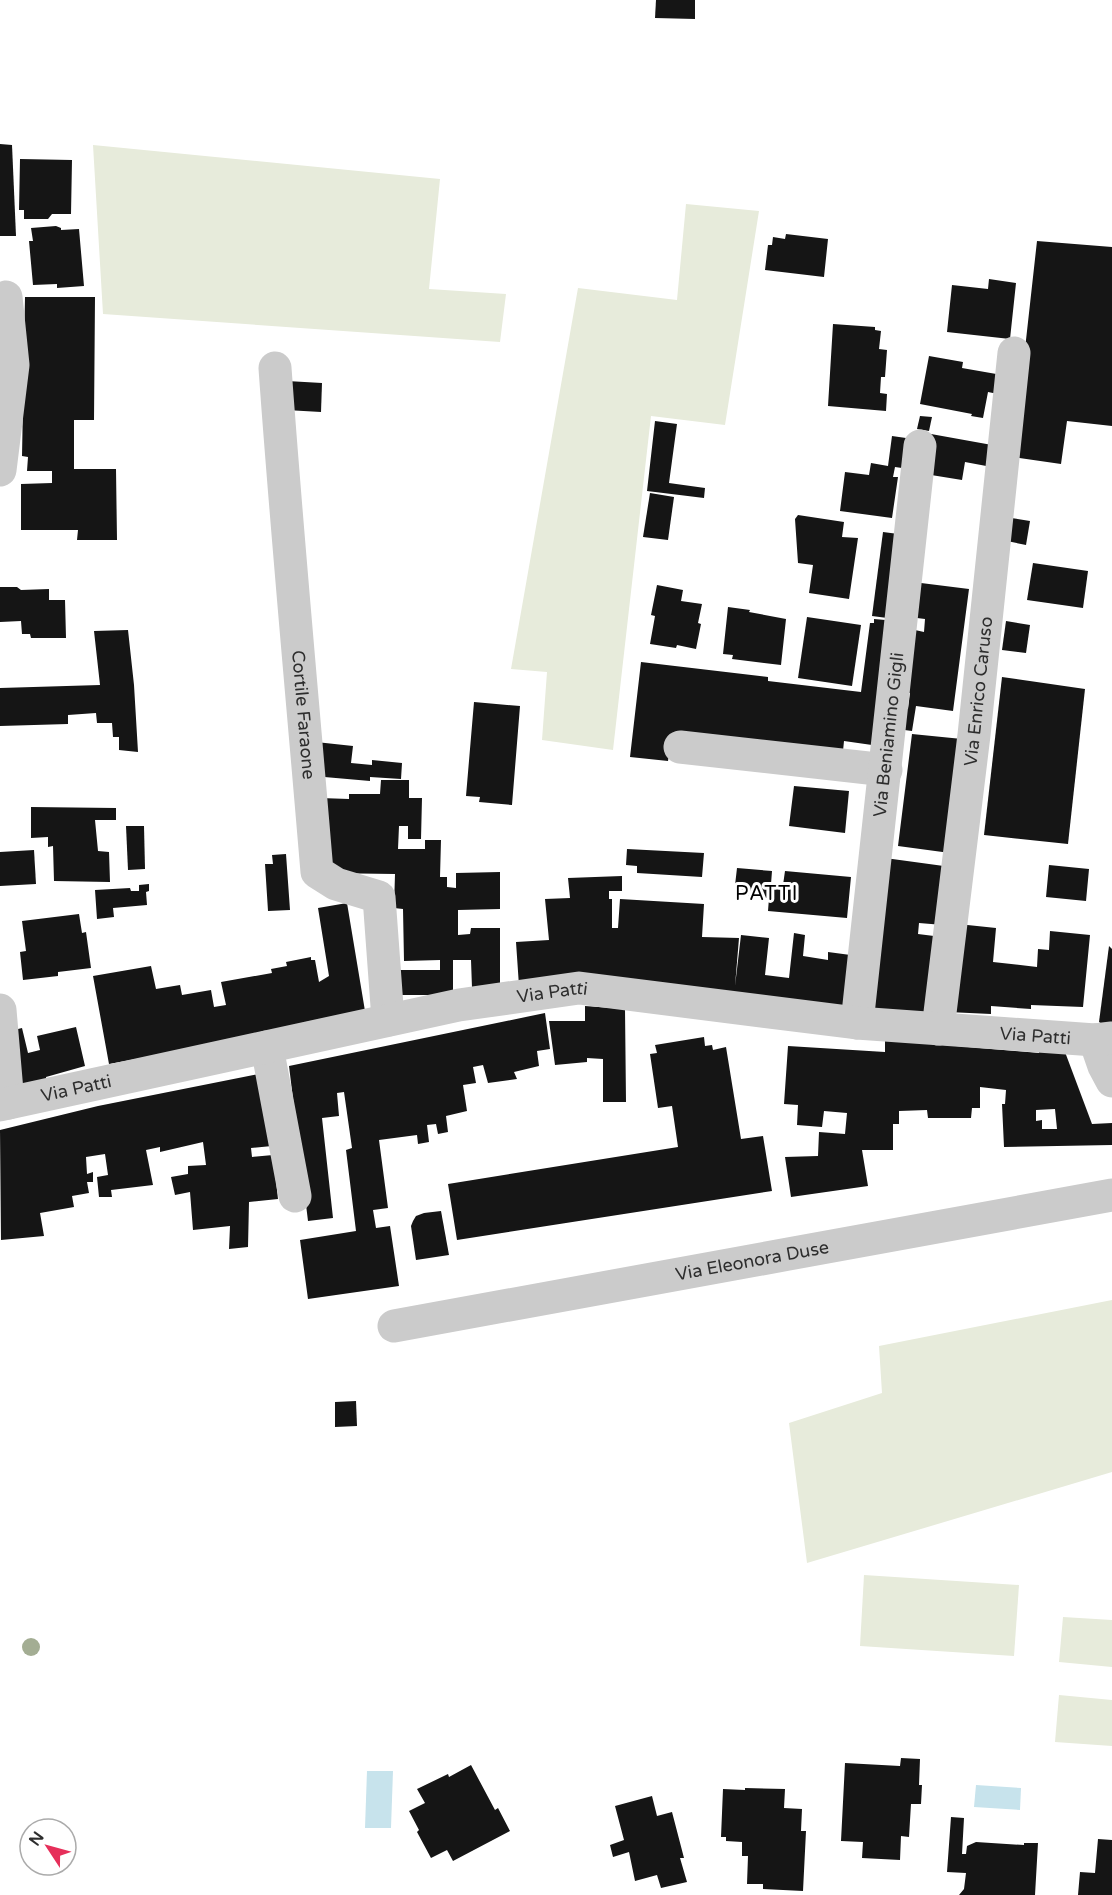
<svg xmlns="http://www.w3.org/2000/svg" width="1112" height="1895" font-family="'Varela Round',sans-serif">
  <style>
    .green { fill: #e7ebdb }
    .water { fill: #c7e3ec }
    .building { fill: #151515; fill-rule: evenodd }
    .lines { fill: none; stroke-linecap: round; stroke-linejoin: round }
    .minor { stroke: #cbcbcb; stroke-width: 33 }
    .tree { fill: #a3ad93 }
    .labels { text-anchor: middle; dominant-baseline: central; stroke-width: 6; stroke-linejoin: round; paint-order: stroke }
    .street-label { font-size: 18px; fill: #2e2e2e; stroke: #fff }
    .neighbourhood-label { font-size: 20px; letter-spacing: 1.5px; fill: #000; stroke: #fff }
  </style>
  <rect width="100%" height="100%" fill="#fff"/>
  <g class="green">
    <polygon points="93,145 440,179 429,289 506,294 500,342 103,314"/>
    <polygon points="686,204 759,211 725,425 651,416 613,750 542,740 547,672 511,669 578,288 677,300"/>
    <polygon points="1112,1300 1112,1472 807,1563 789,1423 882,1393 879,1346"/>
    <polygon points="864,1575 1019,1585 1014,1656 860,1646"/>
    <polygon points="1063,1617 1112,1620 1112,1667 1059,1662"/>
    <polygon points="1059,1695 1112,1700 1112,1746 1055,1742"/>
  </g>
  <g class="water">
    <polygon points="367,1771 393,1771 391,1828 365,1828"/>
    <polygon points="976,1785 1021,1788 1020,1810 974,1807"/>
  </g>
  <g class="building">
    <polygon points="656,0 695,0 695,19 655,18"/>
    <polygon points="0,144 12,145 16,236 0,236"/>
    <polygon points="20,159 72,160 71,214 52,214 48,219 24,219 24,210 19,210"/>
    <polygon points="56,226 61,228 61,230 79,229 84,286 57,288 57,284 33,285 29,241 33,241 31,228"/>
    <polygon points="786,234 828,239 824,277 765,270 768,245 772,245 773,237 785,239"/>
    <polygon points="1037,241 1112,247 1112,426 1067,421 1061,464 1013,457"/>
    <polygon points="989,279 1016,283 1010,339 947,332 952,285 988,289"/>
    <polygon points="25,297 95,297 94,420 74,420 74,469 116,469 117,540 77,540 78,530 21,530 21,484 52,483 52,471 27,471 28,457 22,456"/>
    <polygon points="833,324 875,327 875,330 881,331 879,349 887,350 885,377 881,377 880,393 887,394 886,411 828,406"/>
    <polygon points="929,356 963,362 962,368 1002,375 998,394 988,392 983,418 971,416 972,414 920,404"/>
    <polygon points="287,381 322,383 321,412 286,410"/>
    <polygon points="920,416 932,417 929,431 917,429"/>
    <polygon points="655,421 677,424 669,483 705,488 704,498 647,491"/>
    <polygon points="931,434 992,445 997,468 965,462 962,480 925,474"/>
    <polygon points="892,436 913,439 909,469 895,467 893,477 898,477 892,518 840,511 845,472 869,475 871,463 888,466"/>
    <polygon points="650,493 674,497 668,540 643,537"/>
    <polygon points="798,515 844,522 842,537 858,538 849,599 809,593 813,565 798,563 795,519"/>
    <polygon points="1005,517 1030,521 1026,545 1002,540"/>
    <polygon points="883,532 906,535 895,619 872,616"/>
    <polygon points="1033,563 1088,571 1083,608 1027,600"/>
    <polygon points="913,582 969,589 953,711 916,706 912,731 897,729 899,708 908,709 910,693 899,692 915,630 924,632 925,619 909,617"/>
    <polygon points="657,585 683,590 681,601 702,604 698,623 701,624 696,649 677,645 676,648 650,644 655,616 651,615"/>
    <polygon points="0,587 17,587 21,590 49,589 49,600 65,600 66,638 31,638 30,634 22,634 21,621 0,622"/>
    <polygon points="728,607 750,610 749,612 786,619 781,665 732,659 733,655 723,654"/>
    <polygon points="807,617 861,625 852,686 798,678"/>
    <polygon points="874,619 897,621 872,745 844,741 842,761 671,741 668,761 630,757 641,662 768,677 768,681 861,692 870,623 874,623"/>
    <polygon points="1006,621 1030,625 1026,653 1002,650"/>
    <polygon points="128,630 134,685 138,752 119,750 119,737 113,737 112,723 97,723 96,713 68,715 68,724 0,726 0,688 100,685 94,631"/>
    <polygon points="1002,677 1085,689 1068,844 984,835"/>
    <polygon points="474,702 520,706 512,805 479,802 480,797 466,796"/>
    <polygon points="912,734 962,739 950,853 898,846"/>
    <polygon points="316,742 353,746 351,763 372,765 372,760 402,763 401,779 370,777 370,781 313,776"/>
    <polygon points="381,780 409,780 409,798 422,798 421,839 408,839 408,826 399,826 398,849 425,849 425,840 441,840 440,877 447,877 447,887 456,888 456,873 500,872 500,909 458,910 458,935 470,934 471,928 500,928 500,987 472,988 471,960 453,960 453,995 396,995 395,970 440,970 440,960 404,961 403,909 394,908 395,874 323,873 320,798 349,799 349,794 380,794"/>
    <polygon points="794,786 849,791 845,833 789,826"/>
    <polygon points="31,807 116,808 116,820 95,820 98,851 109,852 110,882 54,881 53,846 48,847 48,837 31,838"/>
    <polygon points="126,826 144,826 145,869 128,870"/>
    <polygon points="627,849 704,853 702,877 637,873 637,866 626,865"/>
    <polygon points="34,850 36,884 0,886 0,852"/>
    <polygon points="286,854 290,910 268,911 265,864 273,864 272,855"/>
    <polygon points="885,858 951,867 943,925 919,923 918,934 942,937 931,1017 865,1007"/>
    <polygon points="1049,865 1089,869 1086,901 1046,897"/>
    <polygon points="737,868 772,871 771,884 783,885 785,871 851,877 847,918 768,911 769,898 734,894"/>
    <polygon points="622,876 622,891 609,891 609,899 612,899 612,928 618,928 620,899 704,904 702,937 739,938 735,986 741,935 769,938 765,975 789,978 794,933 805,935 803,956 828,960 828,952 858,956 851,1011 519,986 516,942 549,940 545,899 570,898 568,878"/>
    <polygon points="149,884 149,891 146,892 147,905 113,908 114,917 97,919 95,890 130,888 131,891 139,891 139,885"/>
    <polygon points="347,903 366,1017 109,1064 93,976 151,966 156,989 180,985 182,995 211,990 214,1007 226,1005 221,982 272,973 271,969 287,966 286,962 311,957 311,960 315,960 319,982 329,976 318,908"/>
    <polygon points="79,914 82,933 86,932 91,968 58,972 58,976 23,980 20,952 26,951 22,921"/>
    <polygon points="958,924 996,928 993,962 1037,967 1038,949 1049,950 1050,931 1090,935 1083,1007 1031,1005 1031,1009 991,1006 991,1014 948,1012"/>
    <polygon points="1109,946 1112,949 1112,1028 1110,1029 1099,1022"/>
    <polygon points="585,1006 625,1009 626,1102 603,1102 603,1059 587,1058 587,1062 555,1065 549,1021 585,1021"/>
    <polygon points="545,1013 550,1049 537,1051 539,1066 514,1072 517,1079 488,1083 483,1065 473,1067 476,1083 463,1085 467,1111 446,1116 448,1132 438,1134 436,1124 427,1125 429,1142 418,1144 417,1135 379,1140 388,1208 373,1210 376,1228 390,1226 399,1286 308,1299 300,1240 356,1231 346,1150 352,1148 344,1092 337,1093 339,1116 322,1118 333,1218 308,1221 289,1066"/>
    <polygon points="76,1027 85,1066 46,1077 47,1085 19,1092 10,1031 22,1028 28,1053 40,1050 37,1036"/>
    <polygon points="704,1037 705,1046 712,1045 713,1050 726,1047 741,1139 763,1136 772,1191 457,1240 448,1184 678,1147 672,1106 658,1108 650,1054 657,1053 655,1045"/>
    <path d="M885,1040L1039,1053V1048L1065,1052L1092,1124L1112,1123V1145L1004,1147L1002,1104H1005L1006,1090L980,1087V1108H972L971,1118H928L927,1110L899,1111V1124H893V1150H862L868,1186L791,1197L785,1157L818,1156L819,1132L845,1134L847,1113L824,1111L822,1127L797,1125L798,1105L784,1104L788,1046L885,1052ZM1055,1109L1057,1129H1042V1120L1036,1121V1110Z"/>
    <polygon points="264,1073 272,1146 251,1148 252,1157 273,1155 278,1199 249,1202 248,1247 229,1249 230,1226 193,1230 190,1192 175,1195 171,1177 188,1174 188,1166 206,1165 203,1142 160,1152 160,1147 146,1150 153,1185 111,1190 112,1197 99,1197 97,1177 108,1175 105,1154 86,1157 87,1174 93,1172 93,1182 87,1182 89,1193 72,1196 74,1207 40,1213 44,1236 1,1240 0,1130 98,1106"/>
    <polygon points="441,1211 449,1255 416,1260 411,1226 413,1221 416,1216 424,1213"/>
    <polygon points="356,1401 357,1426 335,1427 335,1402"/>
    <polygon points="901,1758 920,1759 919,1785 922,1785 921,1804 911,1804 909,1837 901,1836 900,1860 862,1858 863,1842 841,1841 845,1763 900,1766"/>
    <polygon points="471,1765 495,1810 498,1808 510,1831 453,1861 447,1850 431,1858 417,1832 419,1830 409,1811 425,1803 417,1789 448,1774 449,1777"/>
    <polygon points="745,1788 785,1789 784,1808 802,1809 801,1831 806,1831 803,1891 763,1889 763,1884 747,1884 748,1856 742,1856 742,1842 726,1841 726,1837 721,1837 723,1789 745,1790"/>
    <polygon points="652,1796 657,1816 672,1812 684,1858 680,1858 687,1882 661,1888 657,1875 635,1881 629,1852 613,1857 610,1845 624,1840 615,1806"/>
    <polygon points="951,1817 964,1818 962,1854 966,1854 967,1846 976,1842 1024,1845 1024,1843 1038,1843 1035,1895 959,1895 964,1889 966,1873 947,1872"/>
    <polygon points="1098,1839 1112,1840 1112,1895 1078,1895 1080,1872 1095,1873"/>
  </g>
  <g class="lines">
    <g class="minor">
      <path id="s1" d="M275,368C287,536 303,704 317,872L336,884L379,897L388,1020"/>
      <polyline points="0,470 13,365 6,297"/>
      <polyline points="680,747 886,770"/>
      <polyline points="0,1010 8,1103"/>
      <path id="s2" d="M857,1023L920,446"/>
      <path id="s3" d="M938,1029L974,735L1014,353"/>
      <polyline points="1095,1040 1104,1066 1112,1081"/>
      <polyline points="267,1047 295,1196"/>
      <path id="s4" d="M0,1105L459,1005L579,988L857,1023L1095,1040L1112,1038"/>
      <path id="s5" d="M394,1326L1112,1195"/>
    </g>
  </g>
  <circle class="tree" cx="31" cy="1647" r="9"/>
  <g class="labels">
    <g class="street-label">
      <text stroke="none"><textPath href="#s3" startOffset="340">Via Enrico Caruso</textPath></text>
      <text stroke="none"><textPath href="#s1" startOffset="348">Cortile Faraone</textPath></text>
      <text stroke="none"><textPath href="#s2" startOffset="290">Via Beniamino Gigli</textPath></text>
      <text stroke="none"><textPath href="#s4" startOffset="564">Via Patti</textPath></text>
      <text stroke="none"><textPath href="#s4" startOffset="1050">Via Patti</textPath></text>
      <text stroke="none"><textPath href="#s4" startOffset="78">Via Patti</textPath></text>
      <text stroke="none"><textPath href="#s5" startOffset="364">Via Eleonora Duse</textPath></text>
    </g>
    <g class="neighbourhood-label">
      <text x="767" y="894">PATTI</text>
    </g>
  </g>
  <g transform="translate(48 1847) rotate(306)"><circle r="28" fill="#ffffff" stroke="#ababab" stroke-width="1.5"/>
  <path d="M0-4.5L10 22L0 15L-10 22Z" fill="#e62f5a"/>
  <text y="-9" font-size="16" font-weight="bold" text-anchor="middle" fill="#2e2e2e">N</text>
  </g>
</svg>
